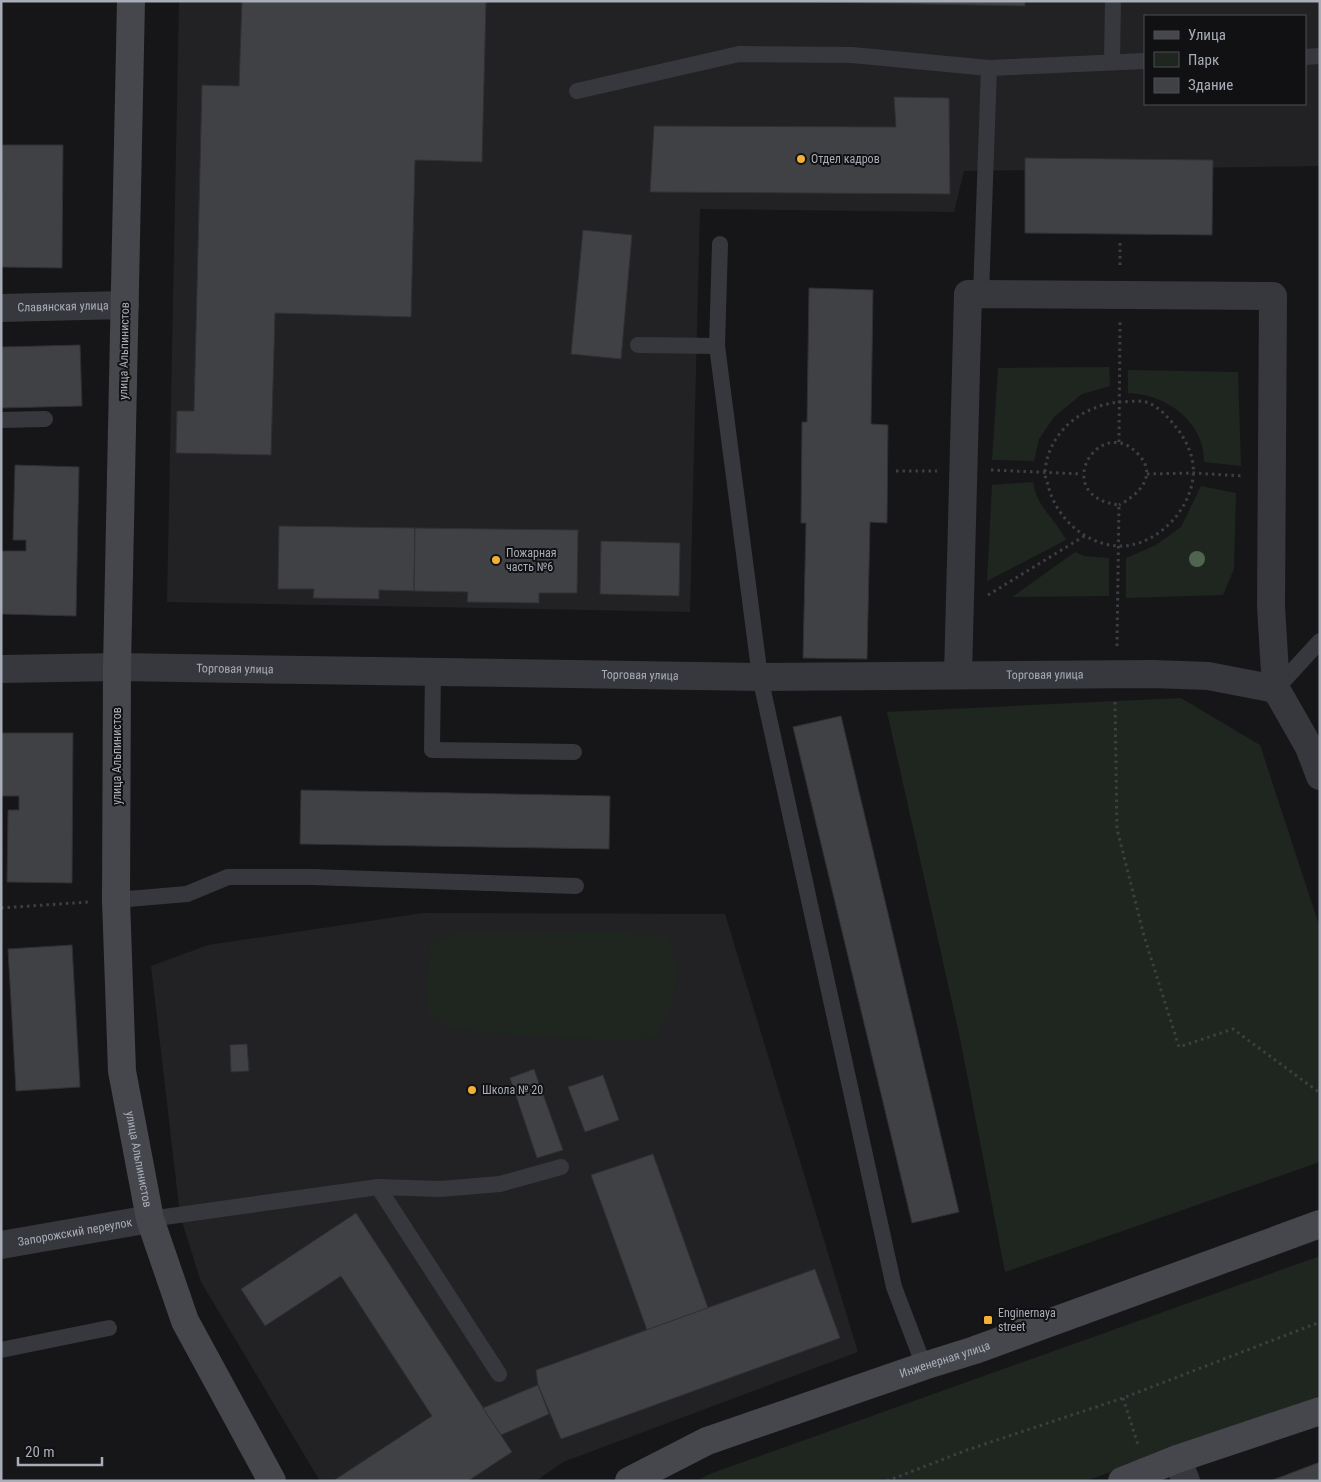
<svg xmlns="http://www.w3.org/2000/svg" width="1321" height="1482" font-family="'Roboto Condensed',sans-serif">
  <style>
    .built { fill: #222225; fill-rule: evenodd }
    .green { fill: #1e261f }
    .building { fill: #404145; stroke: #303034 }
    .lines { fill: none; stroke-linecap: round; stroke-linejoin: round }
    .path { stroke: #3d3f44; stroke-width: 3; stroke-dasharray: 2.5 4; stroke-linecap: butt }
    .service { stroke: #37383d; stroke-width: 16 }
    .minor { stroke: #37383d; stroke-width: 28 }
    .secondary { stroke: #45474d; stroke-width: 28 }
    .tree { fill: #506452 }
    .poi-dot { fill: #f2b134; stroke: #111113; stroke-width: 2 }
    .labels { text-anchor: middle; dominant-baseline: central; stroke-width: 4; stroke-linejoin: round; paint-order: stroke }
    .poi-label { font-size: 12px; fill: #a8adb8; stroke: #111113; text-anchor: start }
    .street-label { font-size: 12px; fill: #a8adb8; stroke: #111113 }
  </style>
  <rect width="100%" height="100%" fill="#161618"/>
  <g class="built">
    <path d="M179,1H1320V166L964,171L954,212L700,209L690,612L167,602ZM1145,16H1305V104H1145Z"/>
    <polygon points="423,913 725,914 858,1352 563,1462 536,1481 320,1481 201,1282 180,1215 151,966 208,945"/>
  </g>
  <g class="green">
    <polygon points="1109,367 1110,386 1082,394 1054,417 1039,439 1034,461 992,460 998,368"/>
    <path d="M1128,370L1238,372L1241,466L1204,462C1205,421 1165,394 1128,393Z"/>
    <path d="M1033,482C1037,508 1055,518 1066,540L987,581L992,485Z"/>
    <polygon points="1201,486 1236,493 1234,569 1223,595 1126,598 1126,558 1156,545 1181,527"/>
    <polygon points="1075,552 1084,556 1109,558 1109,596 1012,597"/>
    <polygon points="1181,698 1260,745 1320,928 1320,1162 1005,1272 960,1038 887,712"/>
    <polygon points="623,932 669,938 678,971 671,1007 655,1038 622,1041 492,1034 446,1027 426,1011 430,944 457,933"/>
    <polygon points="1320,1256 1320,1396 1086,1481 696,1481 712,1473"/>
  </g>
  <g class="building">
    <polygon points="242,1 486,1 482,162 415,160 411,317 275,313 271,455 176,453 177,411 194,411 202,85 239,86"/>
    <polygon points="758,1 1025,1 1025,6"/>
    <polygon points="894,97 949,98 950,194 650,192 654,126 896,127"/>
    <polygon points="2,145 63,145 62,268 1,267"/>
    <polygon points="1025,158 1213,160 1212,235 1025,233"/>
    <polygon points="583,230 632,235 621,359 571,354"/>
    <polygon points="809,288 873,290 871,424 888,425 887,523 870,522 867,659 803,658 806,523 801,523 802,422 807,422"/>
    <polygon points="80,345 82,406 1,408 1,347"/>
    <polygon points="15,465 79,467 76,616 1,614 1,551 26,551 26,540 13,540"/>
    <polygon points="279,526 415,528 414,591 379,590 379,599 313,598 314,589 278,589"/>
    <polygon points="415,528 578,530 577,593 539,593 539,603 467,602 468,592 414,591"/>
    <polygon points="601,541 680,543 679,596 600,594"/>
    <polygon points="841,716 959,1212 912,1223 793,727"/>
    <polygon points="1,733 73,733 72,883 7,882 8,810 19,810 19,796 1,796"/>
    <polygon points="301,790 610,796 609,849 300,844"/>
    <polygon points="72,945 80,1087 16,1091 8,949"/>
    <polygon points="247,1044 249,1071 231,1072 230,1045"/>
    <polygon points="534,1069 563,1150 537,1158 510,1078"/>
    <polygon points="603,1075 619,1120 585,1132 568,1087"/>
    <polygon points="653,1154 708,1308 647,1330 591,1175"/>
    <polygon points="356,1213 512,1452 468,1481 333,1481 432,1416 341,1276 265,1326 241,1289"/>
    <polygon points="815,1269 840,1338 561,1439 538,1385 536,1370"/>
    <polygon points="538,1385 549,1414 501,1435 483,1408"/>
    <polygon points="1320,1462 1320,1481 1270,1481"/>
  </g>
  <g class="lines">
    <g class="path">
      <polyline points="1120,243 1120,268"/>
      <path d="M1119,402C1127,402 1138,400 1146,402C1158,406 1167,416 1175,426C1181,433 1187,443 1190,452C1206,495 1162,548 1118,546C1085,544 1058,519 1049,489C1048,483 1044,476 1045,471C1049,431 1082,406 1119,402Z"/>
      <polyline points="1119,442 1120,322"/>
      <polyline points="991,470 1082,474"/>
      <polyline points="896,471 937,471"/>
      <polyline points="1147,474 1193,473 1244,476"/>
      <polyline points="988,595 1086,535"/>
      <path d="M1117,646L1119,505C1048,496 1100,411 1139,455C1158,476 1138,495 1119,505"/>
      <polyline points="1115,702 1117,829 1144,936 1179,1047 1233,1029 1320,1093"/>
      <polyline points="1,908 88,902"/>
      <polyline points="1123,1398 1138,1445"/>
      <polyline points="887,1481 967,1450 1123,1398 1320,1322"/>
    </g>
    <g class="service">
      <polyline points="1305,57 1320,56"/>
      <polyline points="1112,62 1113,1"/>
      <polyline points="577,91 739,54 852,55 989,68 1145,61"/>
      <polyline points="720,244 717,346 760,677 894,1287 924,1366"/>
      <polyline points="981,294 989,68"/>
      <polyline points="638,345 717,346"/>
      <polyline points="1,420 45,419"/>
      <polyline points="433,672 432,750 574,752"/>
      <polyline points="1276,689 1320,641"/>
      <polyline points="116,900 187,894 228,877 312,877 576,886"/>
      <polyline points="378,1187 440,1189 500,1184 561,1167"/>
      <polyline points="150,1219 378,1187 499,1374"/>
      <polyline points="1,1350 109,1328"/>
    </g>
    <g class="minor">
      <path id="s1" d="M1,308L125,305"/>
      <path id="s2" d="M1,669L117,667L760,677L1153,674L1208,676L1276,689"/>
      <polyline points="958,675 968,294 1273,296 1271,607 1276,689 1309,747 1320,776"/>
      <path id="s3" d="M1,1245L150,1219"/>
      <polyline points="1177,1459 1186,1481"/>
    </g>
    <g class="secondary">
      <path id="s4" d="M131,1L117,667L116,900L122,1071L150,1219L185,1321L272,1481"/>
      <path id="s5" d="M629,1481L707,1441L924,1366L975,1350L1320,1224"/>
      <polyline points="1122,1481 1177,1459 1320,1411"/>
    </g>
  </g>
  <circle class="tree" cx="1197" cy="559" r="8"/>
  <g class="poi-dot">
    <circle cx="801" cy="159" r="5"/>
    <circle cx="496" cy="560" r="5"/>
    <circle cx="472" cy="1090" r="5"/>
    <rect x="983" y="1315" width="10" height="10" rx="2.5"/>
  </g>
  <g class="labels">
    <g class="poi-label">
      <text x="811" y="159">Отдел кадров</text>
      <text x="506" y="553">Пожарная<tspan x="506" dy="14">часть №6</tspan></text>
      <text x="482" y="1090">Школа № 20</text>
      <text x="998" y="1313">Enginernaya<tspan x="998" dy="14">street</tspan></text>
    </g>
    <g class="street-label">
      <text stroke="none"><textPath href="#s1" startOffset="62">Славянская улица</textPath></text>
      <text transform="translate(124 351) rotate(-89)">улица Альпинистов</text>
      <text stroke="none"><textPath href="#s2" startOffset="234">Торговая улица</textPath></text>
      <text stroke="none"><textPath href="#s2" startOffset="639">Торговая улица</textPath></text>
      <text stroke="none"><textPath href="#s2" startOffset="1044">Торговая улица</textPath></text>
      <text transform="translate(117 756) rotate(-90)">улица Альпинистов</text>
      <text stroke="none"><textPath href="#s4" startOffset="1160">улица Альпинистов</textPath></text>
      <text stroke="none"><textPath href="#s3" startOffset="75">Запорожский переулок</textPath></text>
      <text stroke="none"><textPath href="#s5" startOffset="339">Инженерная улица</textPath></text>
    </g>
  </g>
  <rect width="1321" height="1482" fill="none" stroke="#a8adb8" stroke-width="5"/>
  <rect x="1144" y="15" width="162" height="90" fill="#111113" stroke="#4d4f55"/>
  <rect x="1154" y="31" width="25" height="8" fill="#45474d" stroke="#4d4f55"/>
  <text x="1188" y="40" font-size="15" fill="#a8adb8">Улица</text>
  <rect x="1154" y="52" width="25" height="15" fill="#1e261f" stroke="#4d4f55"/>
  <text x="1188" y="65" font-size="15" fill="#a8adb8">Парк</text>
  <rect x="1154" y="78" width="25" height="15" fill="#404145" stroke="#4d4f55"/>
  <text x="1188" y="90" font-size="15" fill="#a8adb8">Здание</text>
  <path d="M18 1457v8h84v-8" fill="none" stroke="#a8adb8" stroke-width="2.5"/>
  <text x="25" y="1457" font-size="15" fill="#a8adb8" stroke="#111113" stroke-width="4" paint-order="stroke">20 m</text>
</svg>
